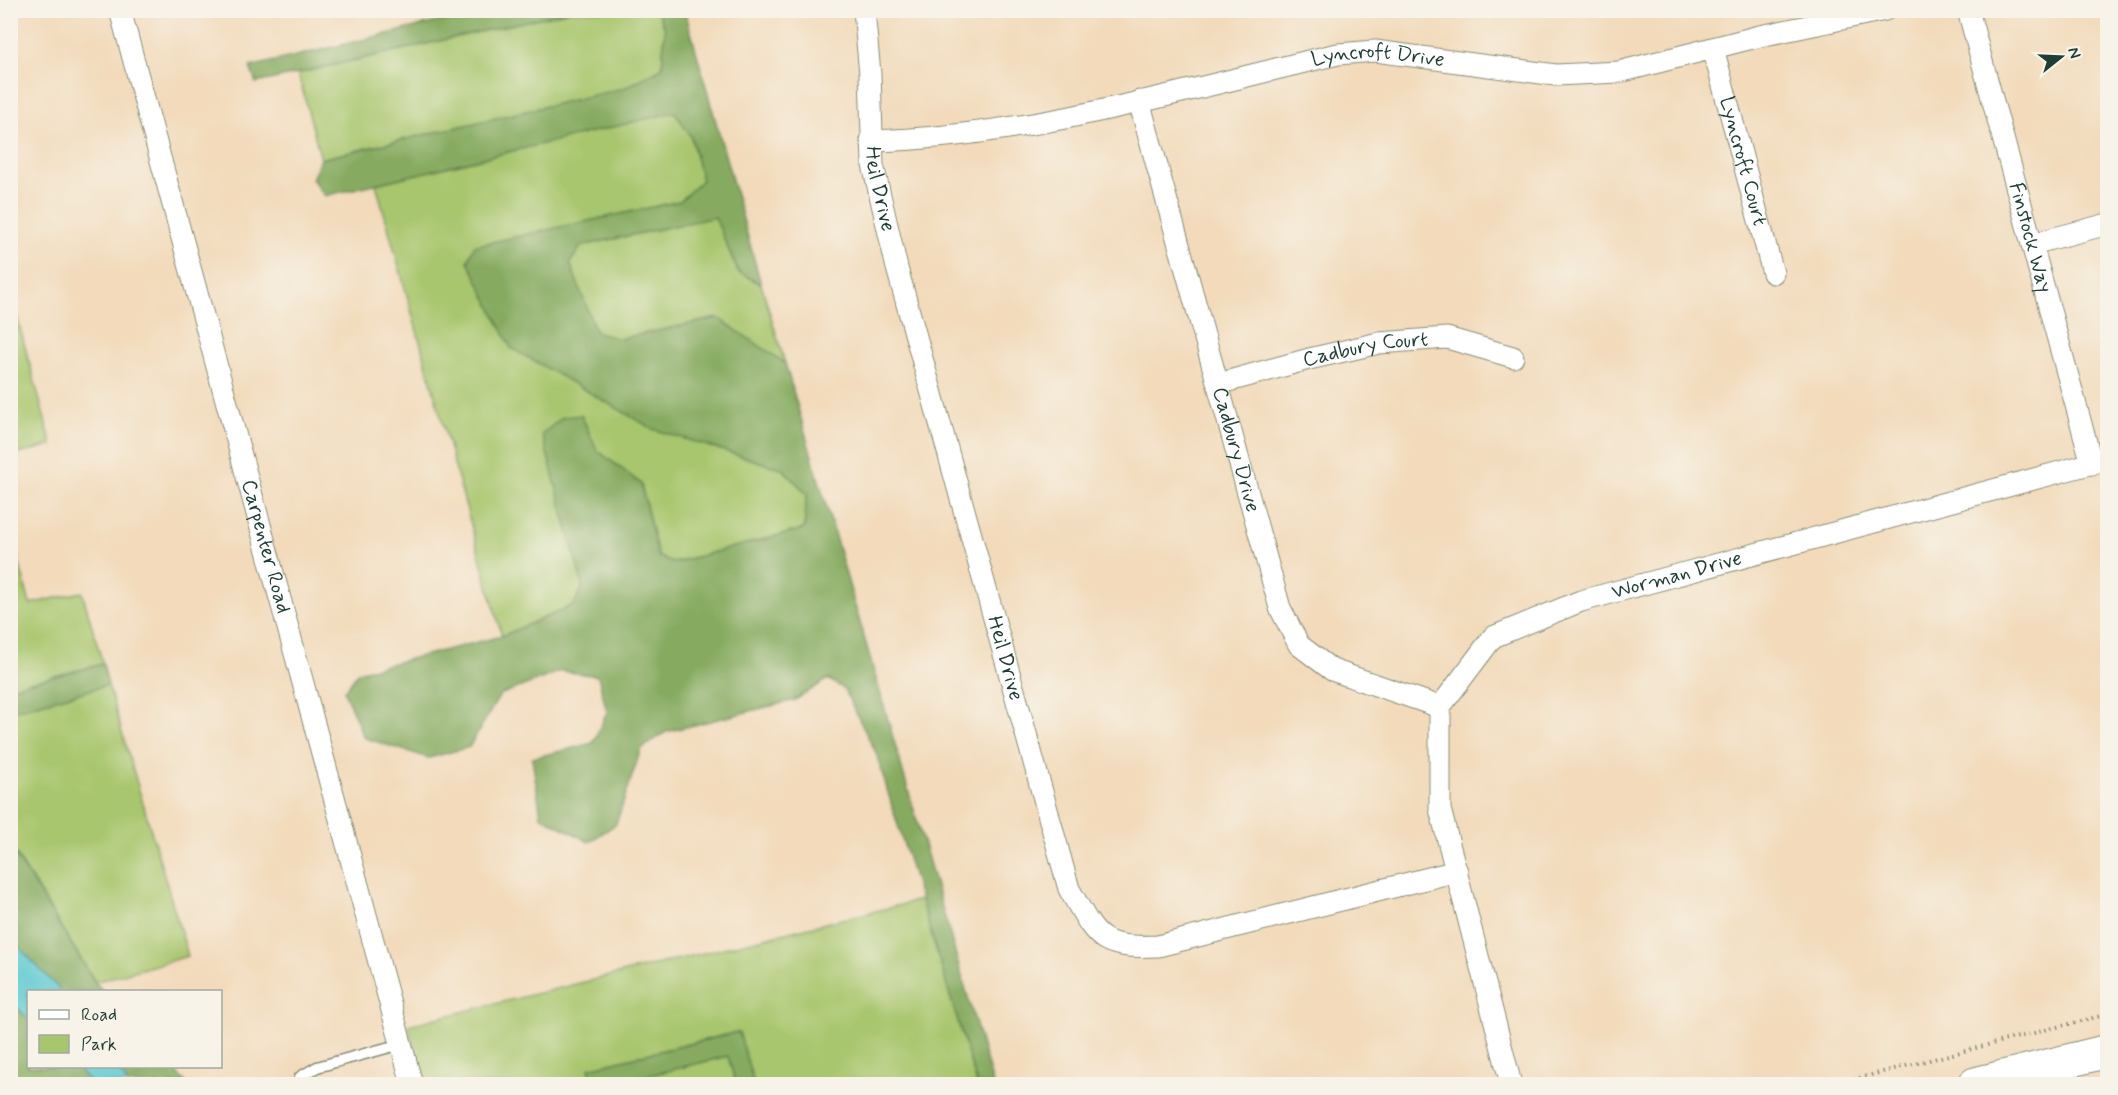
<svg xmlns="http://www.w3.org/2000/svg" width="2118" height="1095" font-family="Mynerve,sans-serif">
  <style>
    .green { fill: #a8c66d; stroke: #648250; stroke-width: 1.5 }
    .forest { fill: #86ab60; stroke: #52744a; stroke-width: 1.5 }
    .water { fill: #5dcad2; stroke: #3e8483; stroke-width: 1.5 }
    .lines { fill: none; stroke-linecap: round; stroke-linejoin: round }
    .lane-casing { stroke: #888c77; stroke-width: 13 }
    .street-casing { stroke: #888c77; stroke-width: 23 }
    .primary-casing { stroke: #888c77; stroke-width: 35 }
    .path { stroke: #888c77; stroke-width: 4; stroke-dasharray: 1.5 4.5; stroke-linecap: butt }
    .lane { stroke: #fff; stroke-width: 10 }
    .street { stroke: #fff; stroke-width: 21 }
    .primary { stroke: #fff; stroke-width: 33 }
    .labels { text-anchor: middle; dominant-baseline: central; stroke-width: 4.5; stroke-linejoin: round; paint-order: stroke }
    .street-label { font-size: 21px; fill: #1f3d34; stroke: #f7f3e8 }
  </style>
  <rect width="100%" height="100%" fill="#f7f3e8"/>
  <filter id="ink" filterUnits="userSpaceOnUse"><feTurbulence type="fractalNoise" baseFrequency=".0167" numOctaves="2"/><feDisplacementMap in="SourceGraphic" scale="12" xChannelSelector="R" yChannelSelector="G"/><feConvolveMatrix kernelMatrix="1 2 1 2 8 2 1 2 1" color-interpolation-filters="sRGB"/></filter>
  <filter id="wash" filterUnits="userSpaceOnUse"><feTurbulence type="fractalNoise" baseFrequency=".008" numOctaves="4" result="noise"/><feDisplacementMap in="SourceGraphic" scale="24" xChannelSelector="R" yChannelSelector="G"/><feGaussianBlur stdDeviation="1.35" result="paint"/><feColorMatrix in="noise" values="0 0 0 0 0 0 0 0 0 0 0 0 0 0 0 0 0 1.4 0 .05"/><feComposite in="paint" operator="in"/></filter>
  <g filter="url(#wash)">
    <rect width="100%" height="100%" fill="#f2daba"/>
    <g class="green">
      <polygon points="570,11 657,11 665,29 662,68 624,88 321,159 298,73"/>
      <polygon points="675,112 691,137 702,180 680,201 474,246 653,429 783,469 807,494 804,529 672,563 658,556 641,484 597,450 581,415 543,435 583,586 574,605 502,636 376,184"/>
      <polygon points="715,217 738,272 761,284 785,363 718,318 619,339 595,332 570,263 581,246"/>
      <polygon points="10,292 52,445 11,456 10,456"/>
      <polygon points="10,528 30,604 82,592 103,664 11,687"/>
      <polygon points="108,685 188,956 95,982 11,846 11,711"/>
      <polygon points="921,900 977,1084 754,1084 738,1032 589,1068 594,1084 425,1084 408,1025"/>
      <polygon points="728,1056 736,1084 639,1084 638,1078"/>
    </g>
    <g class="forest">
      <polygon points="482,11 570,11 256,83 250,67"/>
      <polygon points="657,11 685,11 761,284 738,272 715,217 581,246 570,263 596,332 619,339 718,318 785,363 993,1084 977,1084 876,753 844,689 828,679 795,700 666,732 641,749 616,824 589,842 541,816 532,758 593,743 607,712 598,676 561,671 500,695 469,747 429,758 364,738 344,691 358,672 502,636 574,605 583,586 542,434 563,417 581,415 597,450 641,484 658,556 673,563 804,529 807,494 783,469 653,429 511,348 468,261 474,246 680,201 702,180 691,137 675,112 325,196 312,179 321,159 624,88 662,68 665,29"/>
      <polygon points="103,664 108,685 11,711 11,687"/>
      <polygon points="10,846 95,982 103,991 61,991 11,939"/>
      <polygon points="10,1001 28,1019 28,1066 76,1067 91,1084 11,1084"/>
      <polygon points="739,1032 754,1084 736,1084 728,1056 613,1084 594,1084 589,1068"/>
      <polygon points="116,1067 171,1067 187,1084 128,1084"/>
    </g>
    <g class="water">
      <polygon points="11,939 61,991 28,992 28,1019 11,1001"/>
      <polygon points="76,1067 116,1067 128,1084 91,1084"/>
    </g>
  </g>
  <g filter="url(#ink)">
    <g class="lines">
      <defs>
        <polyline id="lane" points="299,1084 300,1077 317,1067 401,1044"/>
        <g id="street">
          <path id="s1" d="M120,10L412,1084"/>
          <path id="s2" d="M864,10L870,74L873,165L897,268L1069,889C1097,937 1097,949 1158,946L1457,871"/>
          <path id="s3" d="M1968,10L2092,464"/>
          <path id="s4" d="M1713,48L1773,273"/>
          <path id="s5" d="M1139,101L1280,608L1299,645L1332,670L1440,707"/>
          <path id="s6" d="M871,141C1030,137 1184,90 1338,54L1375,51L1556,75L1619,72L1760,36L1885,10"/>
          <polyline points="2032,244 2108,224"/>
          <path id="s7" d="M1218,384L1309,359L1379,343L1447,338L1513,357"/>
          <path id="s8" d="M1511,1084L1440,809V707L1493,637L1581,601L2108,459"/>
        </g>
        <polyline id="primary" points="1975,1084 2108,1051"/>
      </defs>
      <use href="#lane" class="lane-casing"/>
      <use href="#street" class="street-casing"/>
      <use href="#primary" class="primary-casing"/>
      <polyline class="path" points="1836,1084 2108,1014"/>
      <use href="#lane" class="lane"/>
      <use href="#street" class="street"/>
      <use href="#primary" class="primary"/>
    </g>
  </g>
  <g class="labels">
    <g class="street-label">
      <text stroke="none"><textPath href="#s6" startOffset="516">Lyncroft Drive</textPath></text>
      <text stroke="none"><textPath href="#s4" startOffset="117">Lyncroft Court</textPath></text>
      <text stroke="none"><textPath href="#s2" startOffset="180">Heil Drive</textPath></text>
      <text stroke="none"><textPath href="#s3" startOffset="236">Finstock Way</textPath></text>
      <text stroke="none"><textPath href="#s7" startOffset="152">Cadbury Court</textPath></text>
      <text stroke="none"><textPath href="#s5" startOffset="362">Cadbury Drive</textPath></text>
      <text stroke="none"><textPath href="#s1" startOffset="556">Carpenter Road</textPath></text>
      <text stroke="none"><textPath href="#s8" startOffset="668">Worman Drive</textPath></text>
      <text stroke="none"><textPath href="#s2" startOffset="666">Heil Drive</textPath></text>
    </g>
  </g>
  <rect width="2118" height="1095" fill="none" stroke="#f7f3e8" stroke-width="36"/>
  <rect x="27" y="990" width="195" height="78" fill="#f7f3e8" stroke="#a1aaa0" stroke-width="1.5"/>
  <rect x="39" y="1010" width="30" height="9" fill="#ffffff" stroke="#a1aaa0" stroke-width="1.5"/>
  <text x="81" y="1020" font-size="18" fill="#1f3d34">Road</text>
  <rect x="39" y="1035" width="30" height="18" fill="#a8c66d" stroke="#a1aaa0" stroke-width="1.5"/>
  <text x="81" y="1050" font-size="18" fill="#1f3d34">Park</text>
  <g transform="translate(2061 57) rotate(72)" stroke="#f7f3e8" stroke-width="4.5" paint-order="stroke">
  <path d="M0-4.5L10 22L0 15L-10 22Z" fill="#1f3d34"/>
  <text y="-9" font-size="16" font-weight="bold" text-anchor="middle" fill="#1f3d34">N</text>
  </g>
</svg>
